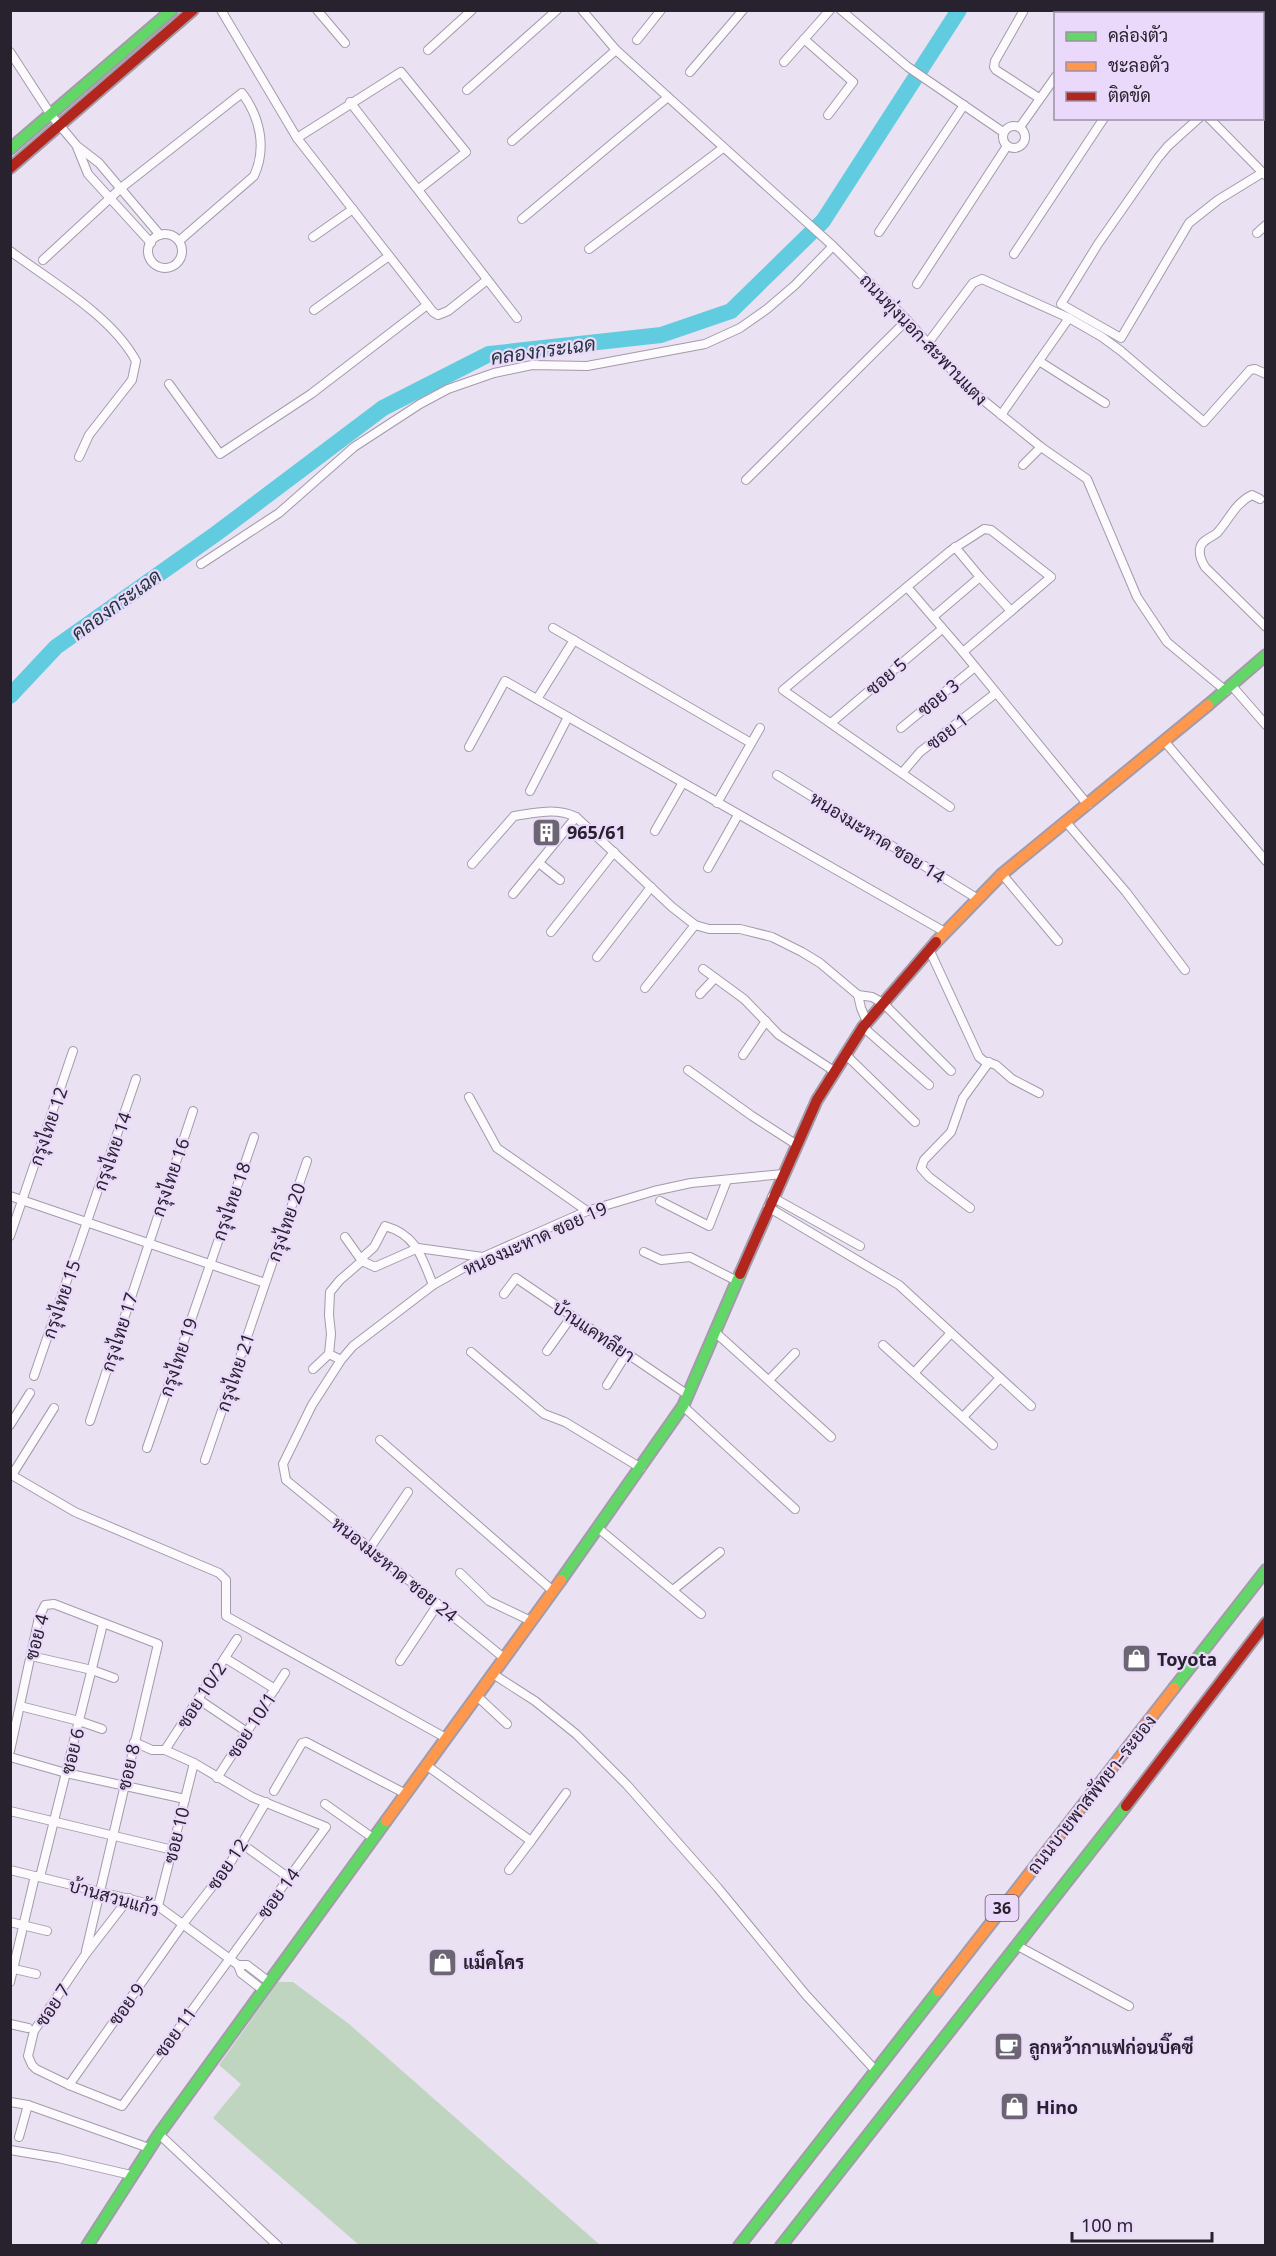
<svg xmlns="http://www.w3.org/2000/svg" width="1276" height="2256" font-family="'Noto Sans',Sarabun,sans-serif">
  <style>
    .green { fill: #c0d5c0 }
    .lines { fill: none; stroke-linecap: round; stroke-linejoin: round }
    .river { stroke: #61ccdf; stroke-width: 16 }
    .street-casing { stroke: #a29ba9; stroke-width: 10 }
    .fast-casing { stroke: #a29ba9; stroke-width: 14 }
    .slow-casing { stroke: #a29ba9; stroke-width: 14 }
    .jam-casing { stroke: #a29ba9; stroke-width: 14 }
    .street { stroke: #fcfafd; stroke-width: 8 }
    .fast { stroke: #63d668; stroke-width: 10 }
    .slow { stroke: #ff974d; stroke-width: 10 }
    .jam { stroke: #b3261e; stroke-width: 10 }
    .labels { text-anchor: middle; dominant-baseline: central; stroke-width: 4.5; stroke-linejoin: round; paint-order: stroke }
    .shield { fill: #ebd9fb; stroke: #62596c; stroke-width: 1.5 }
    .shield-label { font-size: 16px; font-weight: bold; fill: #28222e }
    .street-label { font-size: 18px; fill: #28222e; stroke: #ebd9fb }
    .poi-label { font-size: 18px; font-weight: bold; fill: #28222e; stroke: #ebd9fb; text-anchor: start }
    .water-label { font-size: 20px; font-style: italic; fill: #21393d; stroke: #ebd9fb }
  </style>
  <rect width="100%" height="100%" fill="#eae1f3"/>
  <polygon class="green" points="278,1982 293,1982 349,2024 600,2245 359,2245 213,2118 241,2084 219,2065"/>
  <g class="lines">
    <polyline class="river" points="10,696 56,647 217,533 383,408 489,354 661,335 731,311 823,221 959,10"/>
    <defs>
      <g id="street">
        <polyline points="221,10 297,138 433,312 438,315 448,311 487,280"/>
        <polyline points="317,10 345,43"/>
        <polyline points="582,10 616,50 833,246 907,320 967,387 1041,447 1087,479 1137,597 1167,642 1226,691"/>
        <polyline points="841,10 908,67 1003,132"/>
        <polyline points="1024,10 995,61 994,67 996,70 1039,98"/>
        <polyline points="1132,10 1134,14"/>
        <polyline points="1100,14 1100,10"/>
        <polyline points="1105,14 1112,10"/>
        <polyline points="1223,14 1227,10"/>
        <polyline points="804,39 853,82 828,115"/>
        <polyline points="637,40 661,10"/>
        <polyline points="428,50 472,10"/>
        <polyline points="10,52 51,115 77,146 99,163 160,235"/>
        <polyline points="784,62 830,10"/>
        <polyline points="1262,70 1266,67"/>
        <polyline points="690,72 743,10"/>
        <polyline points="467,90 557,10"/>
        <polyline points="350,102 517,318"/>
        <polyline points="1199,118 1168,146 1158,158 1098,244 1061,304 1121,338 1189,223 1218,200 1262,173"/>
        <polyline points="1209,118 1265,175"/>
        <circle cx="1014" cy="137" r="11"/>
        <polyline points="1020,127 1056,76"/>
        <polyline points="297,138 401,72 466,152 419,189"/>
        <polyline points="512,141 616,50"/>
        <polyline points="77,147 88,174 151,243"/>
        <polyline points="522,219 668,97"/>
        <polyline points="879,232 964,105"/>
        <polyline points="1257,233 1266,225"/>
        <circle cx="165" cy="251" r="17"/>
        <polyline points="313,237 353,209"/>
        <polyline points="589,249 723,148"/>
        <path d="M10,251C52,282 112,316 136,361L132,380L89,435L79,457"/>
        <polyline points="1014,254 1104,118"/>
        <path d="M43,260L121,188L242,93C260,117 267,148 254,176L179,241"/>
        <polyline points="917,284 1007,146"/>
        <polyline points="314,310 389,256"/>
        <polyline points="928,343 973,283 982,279 1069,318 1102,337 1121,351 1204,422 1250,370 1255,369 1266,374"/>
        <polyline points="1039,361 1105,403"/>
        <polyline points="169,384 220,454 311,394 427,305"/>
        <polyline points="1001,415 1069,318"/>
        <polyline points="1023,465 1041,447"/>
        <polyline points="746,480 907,320"/>
        <path d="M1260,499L1252,495C1235,503 1229,520 1217,533C1211,538 1201,540 1200,549C1199,555 1202,562 1205,567L1266,627"/>
        <polyline points="955,547 980,577"/>
        <polyline points="201,564 279,513 354,447 420,404 448,389 494,373 532,365 587,366 705,344 740,328 767,309 795,285 833,246"/>
        <polyline points="907,587 963,652 1088,805"/>
        <polyline points="933,617 980,577 1011,611"/>
        <polyline points="553,628 751,743"/>
        <polyline points="1232,686 1266,725"/>
        <polyline points="537,699 574,640"/>
        <polyline points="831,723 942,629"/>
        <polyline points="901,728 975,667"/>
        <polyline points="1165,742 1266,861"/>
        <polyline points="469,747 505,681 945,932"/>
        <polyline points="902,773 920,752 996,693"/>
        <polyline points="777,775 978,899"/>
        <polyline points="530,791 568,717"/>
        <polyline points="717,803 760,728"/>
        <polyline points="950,807 783,690 950,551 984,529 991,530 1051,577 963,652"/>
        <polyline points="1066,822 1126,892 1185,970"/>
        <polyline points="655,831 682,784"/>
        <polyline points="539,863 560,880"/>
        <path d="M472,864L514,816C536,813 556,807 576,817L672,907L695,925L709,929H740L772,937L802,952L820,963L858,995L872,997L883,1003L951,1071"/>
        <polyline points="708,868 738,815"/>
        <polyline points="1002,874 1058,941"/>
        <polyline points="513,894 576,817"/>
        <polyline points="551,932 614,852"/>
        <polyline points="929,949 979,1057 984,1061 996,1065 1012,1079 1039,1093"/>
        <polyline points="597,957 651,887"/>
        <polyline points="703,969 744,999 779,1035 834,1071"/>
        <polyline points="645,988 695,925"/>
        <polyline points="700,994 715,978"/>
        <polyline points="858,995 861,1008 867,1022"/>
        <polyline points="863,1027 929,1085"/>
        <polyline points="845,1054 915,1122"/>
        <polyline points="743,1055 766,1021"/>
        <polyline points="688,1070 752,1116 797,1145"/>
        <polyline points="469,1097 497,1148 587,1211"/>
        <polyline points="10,1196 265,1283"/>
        <polyline points="772,1197 860,1246"/>
        <polyline points="660,1201 709,1226 727,1180"/>
        <polyline points="768,1207 899,1285 1031,1406"/>
        <polyline points="970,1208 929,1177 921,1168 924,1160 951,1132 963,1098 989,1062"/>
        <polyline points="10,1236 73,1051"/>
        <path d="M345,1237L362,1261L364,1256L374,1247L385,1226C417,1235 422,1258 433,1285"/>
        <polyline points="644,1252 661,1260 690,1257 737,1281"/>
        <polyline points="504,1294 516,1278 688,1395"/>
        <polyline points="715,1332 831,1437"/>
        <polyline points="883,1345 993,1445"/>
        <polyline points="547,1351 572,1316"/>
        <polyline points="471,1352 544,1414 565,1422 641,1468"/>
        <polyline points="341,1360 329,1354 331,1334 329,1315 330,1292 340,1280 362,1261 375,1267 418,1248 483,1257"/>
        <polyline points="313,1369 329,1354"/>
        <polyline points="914,1373 951,1333"/>
        <polyline points="34,1376 136,1079"/>
        <polyline points="769,1380 795,1353"/>
        <polyline points="607,1385 627,1353"/>
        <polyline points="683,1406 795,1509"/>
        <polyline points="963,1417 1000,1378"/>
        <polyline points="90,1421 193,1111"/>
        <polyline points="10,1425 30,1393"/>
        <polyline points="380,1440 553,1591"/>
        <polyline points="147,1448 254,1137"/>
        <polyline points="205,1460 307,1161"/>
        <polyline points="10,1474 75,1512 219,1573 226,1580 226,1616 446,1738"/>
        <polyline points="12,1475 54,1408"/>
        <polyline points="598,1528 701,1614"/>
        <polyline points="370,1548 408,1492"/>
        <polyline points="460,1573 489,1601 531,1621"/>
        <polyline points="673,1590 720,1552"/>
        <polyline points="31,1656 92,1670 114,1678"/>
        <polyline points="225,1658 275,1689"/>
        <polyline points="504,1658 286,1480 283,1464 312,1405 341,1360 353,1346 433,1285 483,1257 587,1211 654,1191 691,1183 783,1174"/>
        <polyline points="400,1661 438,1604"/>
        <polyline points="493,1674 535,1701 576,1734 627,1785 718,1888 806,1995 875,2070"/>
        <polyline points="477,1696 507,1724"/>
        <polyline points="198,1699 247,1732"/>
        <polyline points="20,1706 79,1721 102,1729"/>
        <polyline points="165,1750 237,1639"/>
        <polyline points="10,1751 39,1617 45,1605 54,1604 158,1644 86,1951"/>
        <polyline points="10,1757 66,1773 185,1799"/>
        <polyline points="426,1765 531,1841 566,1793"/>
        <polyline points="217,1778 285,1673"/>
        <polyline points="274,1791 302,1743 306,1742 406,1794"/>
        <polyline points="325,1804 373,1838"/>
        <polyline points="10,1811 173,1850"/>
        <polyline points="242,1844 289,1878"/>
        <polyline points="10,1870 158,1906 238,1965 241,1973 263,1990"/>
        <polyline points="509,1870 531,1841"/>
        <polyline points="40,1877 103,1624"/>
        <polyline points="129,1898 85,1955 34,2031 28,2056 32,2065 36,2069 69,2085 122,2106 326,1827 252,1797 194,1763 165,1750 152,1750 134,1742"/>
        <polyline points="158,1906 194,1763"/>
        <polyline points="10,1922 47,1931"/>
        <polyline points="1016,1945 1129,2006"/>
        <polyline points="238,1965 247,1965 269,1982"/>
        <polyline points="10,1968 36,1974"/>
        <polyline points="10,1982 35,1876"/>
        <polyline points="10,2024 28,2028"/>
        <polyline points="69,2085 183,1924 229,1865 266,1802"/>
        <polyline points="10,2102 28,2105 149,2148"/>
        <polyline points="159,2134 278,2246"/>
        <polyline points="19,2137 28,2105"/>
        <polyline points="10,2150 58,2158 131,2175"/>
      </g>
      <g id="fast">
        <polyline points="10,149 172,10"/>
        <polyline points="1208,705 1266,655"/>
        <polyline points="561,1580 683,1406 740,1274"/>
        <polyline points="1174,1688 1266,1570"/>
        <polyline points="87,2246 159,2134 386,1821"/>
        <polyline points="739,2246 938,1991"/>
        <polyline points="781,2246 1126,1806"/>
      </g>
      <g id="slow">
        <polyline points="936,942 1002,874 1208,705"/>
        <polyline points="386,1821 561,1580"/>
        <polyline points="938,1991 1174,1688"/>
      </g>
      <g id="jam">
        <polyline points="10,168 193,10"/>
        <polyline points="740,1274 817,1100 863,1027 936,942"/>
        <polyline points="1126,1806 1266,1623"/>
      </g>
    </defs>
    <use href="#street" class="street-casing"/>
    <use href="#fast" class="fast-casing"/>
    <use href="#slow" class="slow-casing"/>
    <use href="#jam" class="jam-casing"/>
    <use href="#street" class="street"/>
    <use href="#fast" class="fast"/>
    <use href="#slow" class="slow"/>
    <use href="#jam" class="jam"/>
  </g>
  <defs>
    <symbol id="building-square" viewBox="-11 -11 22 22"><rect x="-9" y="-9" width="18" height="18" rx="4" fill="#6c6573" stroke="#ebd9fb"/><path d="M-4-6H4V6H1V3H-1V6H-4ZM-2.5-4.3h1.7v1.8h-1.7ZM.8-4.3h1.7v1.8H.8ZM-2.5-1h1.7V.8h-1.7ZM.8-1h1.7V.8H.8Z" fill="#fff"/></symbol>
    <symbol id="shop-square" viewBox="-11 -11 22 22"><rect x="-9" y="-9" width="18" height="18" rx="4" fill="#6c6573" stroke="#ebd9fb"/><path d="M-5-2.5h2.3a2.7 3.5 0 0 1 5.4 0H5L5.5 6h-11ZM-1.5-2.5h3a1.5 2.3 0 0 0-3 0Z" fill="#fff"/></symbol>
    <symbol id="cafe-square" viewBox="-11 -11 22 22"><rect x="-9" y="-9" width="18" height="18" rx="4" fill="#6c6573" stroke="#ebd9fb"/><path d="M-5.5-4.5H6V0H3Q3 3.5 0 3.5H-2.5Q-5.5 3.5-5.5 0ZM3-3.2v2h1.7v-2ZM-6 4.5H4V6H-6Z" fill="#fff"/></symbol>
  </defs>
  <g fill-rule="evenodd">
    <use href="#building-square" x="530" y="816" width="33" height="33"/>
    <use href="#shop-square" x="1120" y="1642" width="33" height="33"/>
    <use href="#shop-square" x="426" y="1946" width="33" height="33"/>
    <use href="#cafe-square" x="992" y="2030" width="33" height="33"/>
    <use href="#shop-square" x="998" y="2090" width="33" height="33"/>
  </g>
  <g class="labels">
    <rect class="shield" x="985.5" y="1895" width="33" height="26" rx="4.5"/>
    <g class="shield-label">
      <text x="1002" y="1908">36</text>
    </g>
    <g class="street-label">
      <text transform="translate(924 339) rotate(46)">ถนนทุ่งนอก-สะพานแตง</text>
      <text transform="translate(886 676) rotate(-40)">ซอย 5</text>
      <text transform="translate(938 697) rotate(-39)">ซอย 3</text>
      <text transform="translate(947 731) rotate(-38)">ซอย 1</text>
      <text transform="translate(878 837) rotate(32)">หนองมะหาด ซอย 14</text>
      <text transform="translate(48 1126) rotate(-71)">กรุงไทย 12</text>
      <text transform="translate(112 1151) rotate(-71)">กรุงไทย 14</text>
      <text transform="translate(170 1177) rotate(-71)">กรุงไทย 16</text>
      <text transform="translate(231 1201) rotate(-71)">กรุงไทย 18</text>
      <text transform="translate(286 1222) rotate(-71)">กรุงไทย 20</text>
      <text transform="translate(535 1238) rotate(-24)">หนองมะหาด ซอย 19</text>
      <text transform="translate(61 1299) rotate(-71)">กรุงไทย 15</text>
      <text transform="translate(594 1331) rotate(34)">บ้านแคทลียา</text>
      <text transform="translate(119 1332) rotate(-72)">กรุงไทย 17</text>
      <text transform="translate(178 1357) rotate(-71)">กรุงไทย 19</text>
      <text transform="translate(235 1372) rotate(-71)">กรุงไทย 21</text>
      <text transform="translate(395 1569) rotate(39)">หนองมะหาด ซอย 24</text>
      <text transform="translate(36 1637) rotate(-75)">ซอย 4</text>
      <text transform="translate(201 1695) rotate(-57)">ซอย 10/2</text>
      <text transform="translate(251 1725) rotate(-57)">ซอย 10/1</text>
      <text transform="translate(72 1751) rotate(-76)">ซอย 6</text>
      <text transform="translate(128 1767) rotate(-77)">ซอย 8</text>
      <text transform="translate(1091 1794) rotate(-52)">ถนนบายพาสพัทยา–ระยอง</text>
      <text transform="translate(176 1835) rotate(-76)">ซอย 10</text>
      <text transform="translate(227 1864) rotate(-56)">ซอย 12</text>
      <text transform="translate(278 1893) rotate(-54)">ซอย 14</text>
      <text transform="translate(114 1897) rotate(16)">บ้านสวนแก้ว</text>
      <text transform="translate(126 2004) rotate(-54)">ซอย 9</text>
      <text transform="translate(52 2005) rotate(-56)">ซอย 7</text>
      <text transform="translate(175 2032) rotate(-54)">ซอย 11</text>
    </g>
    <g class="poi-label">
      <text x="567" y="832">965/61</text>
      <text x="1157" y="1659">Toyota</text>
      <text x="463" y="1962">แม็คโคร</text>
      <text x="1029" y="2047">ลูกหว้ากาแฟก่อนบิ๊คซี</text>
      <text x="1036" y="2107">Hino</text>
    </g>
    <g class="water-label">
      <text transform="translate(543 350) rotate(-8)">คลองกระเฉด</text>
      <text transform="translate(116 604) rotate(-36)">คลองกระเฉด</text>
    </g>
  </g>
  <rect width="1276" height="2256" fill="none" stroke="#28222e" stroke-width="24"/>
  <rect x="1054" y="12" width="210" height="108" fill="#ebd9fb" stroke="#9d90a9" stroke-width="1.5"/>
  <rect x="1066" y="32" width="30" height="9" fill="#63d668" stroke="#9d90a9" stroke-width="1.5"/>
  <text x="1108" y="42" font-size="18" fill="#28222e">คล่องตัว</text>
  <rect x="1066" y="62" width="30" height="9" fill="#ff974d" stroke="#9d90a9" stroke-width="1.5"/>
  <text x="1108" y="72" font-size="18" fill="#28222e">ชะลอตัว</text>
  <rect x="1066" y="92" width="30" height="9" fill="#b3261e" stroke="#9d90a9" stroke-width="1.5"/>
  <text x="1108" y="102" font-size="18" fill="#28222e">ติดขัด</text>
  <path d="M1072 2232v9h140v-9" fill="none" stroke="#28222e" stroke-width="3"/>
  <text x="1081" y="2232" font-size="18" fill="#28222e" stroke="#ebd9fb" stroke-width="4.5" paint-order="stroke">100 m</text>
</svg>
